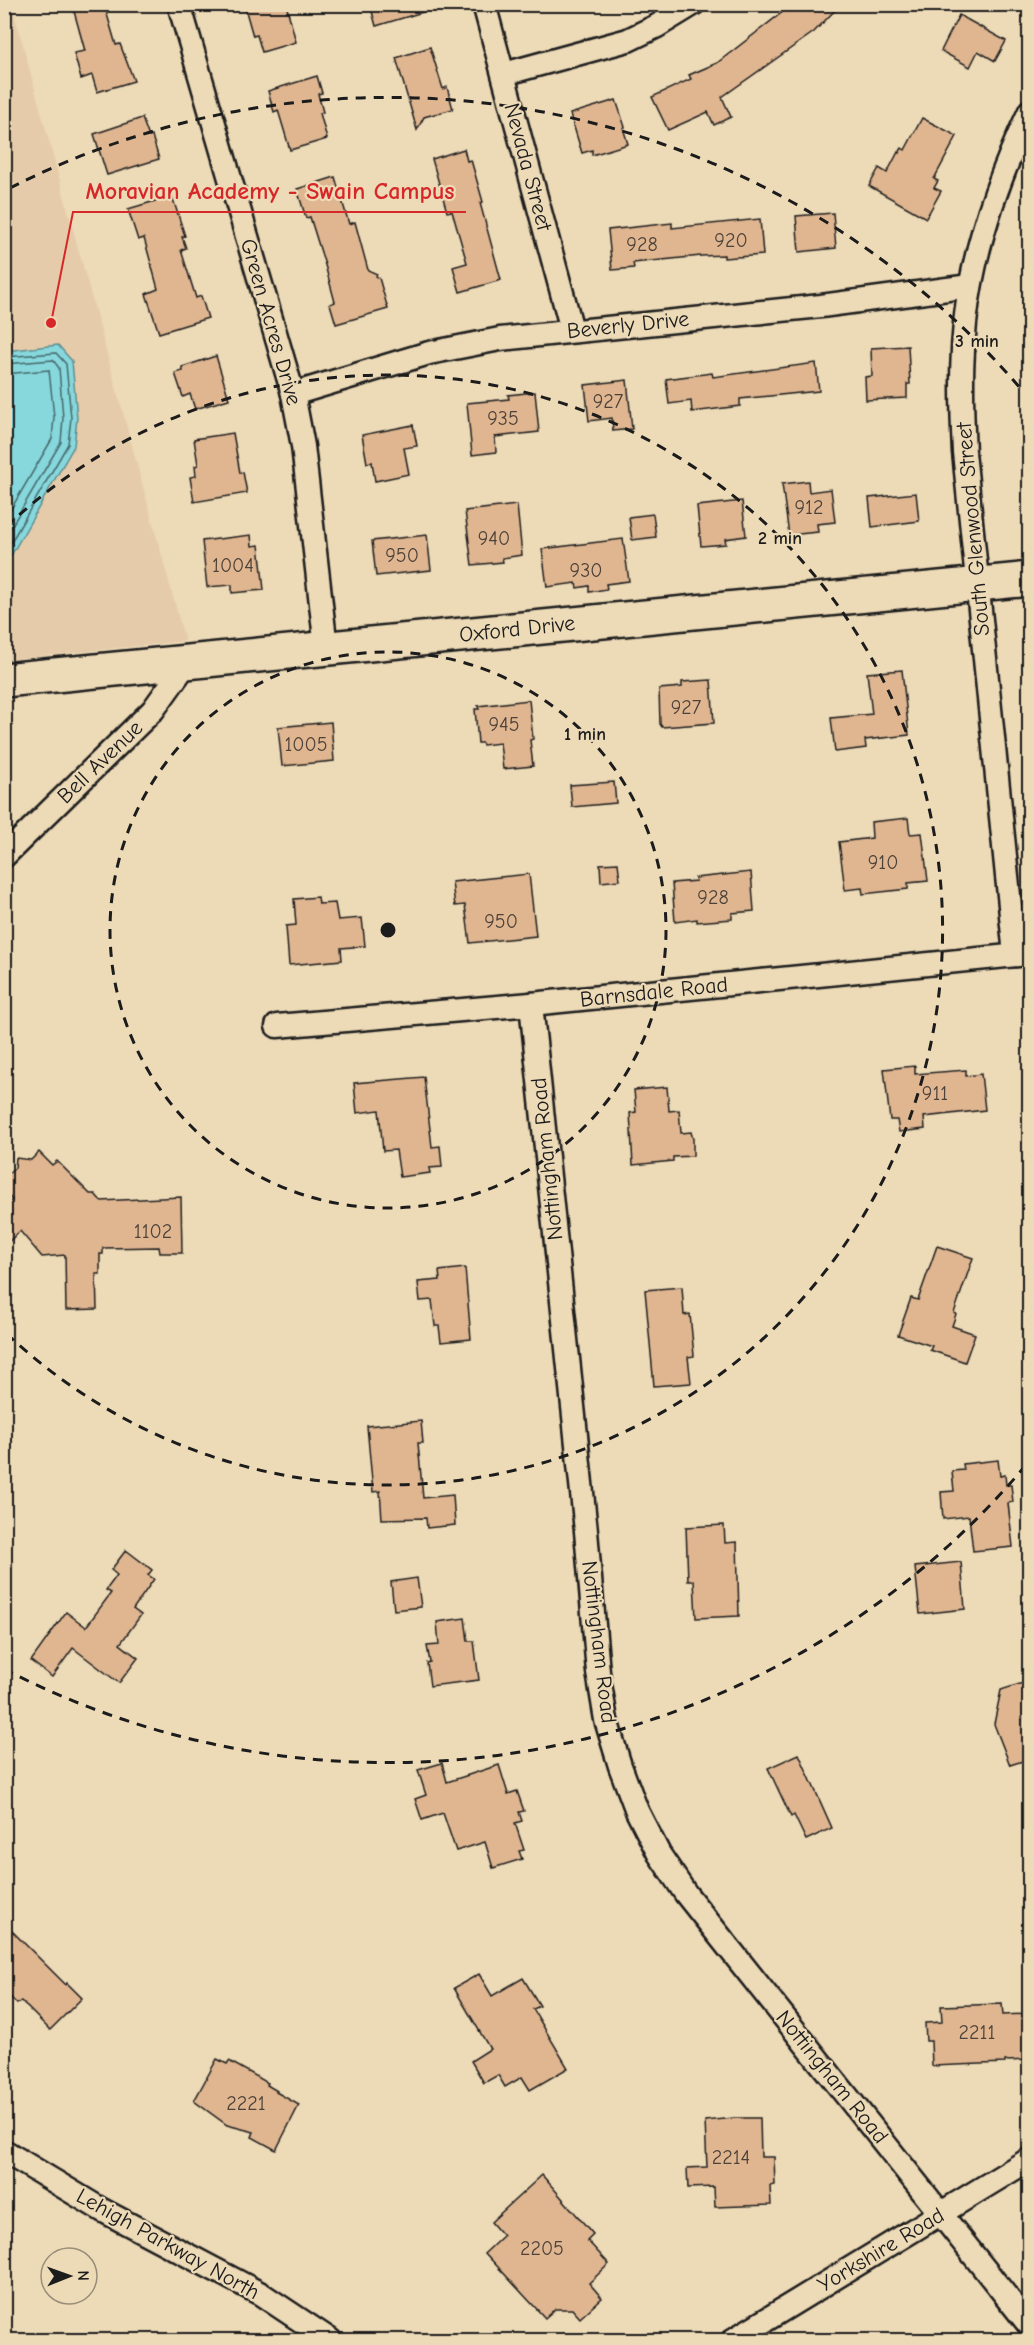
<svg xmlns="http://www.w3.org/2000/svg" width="1034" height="2345" font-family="'Comic Neue',sans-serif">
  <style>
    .built { fill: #e5cba9 }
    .water { fill: #86d8dd; stroke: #5c8d90; stroke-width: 1.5 }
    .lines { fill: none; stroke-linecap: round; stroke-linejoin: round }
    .shore { stroke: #466769; stroke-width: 1.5 }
    .building { fill: #e0b691; stroke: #1c1c1c; stroke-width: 1.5 }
    .minor-casing { stroke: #1c1c1c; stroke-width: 27 }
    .secondary-casing { stroke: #1c1c1c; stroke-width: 38 }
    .minor { stroke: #eddab7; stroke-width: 22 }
    .secondary { stroke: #eddab7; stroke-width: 33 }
    .ring { fill: none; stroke: #1c1c1c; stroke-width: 3; stroke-dasharray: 10 8 }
    .labels { text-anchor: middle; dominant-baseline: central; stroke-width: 4.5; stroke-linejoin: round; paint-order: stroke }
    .number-label { font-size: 20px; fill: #4d4239 }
    .street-label { font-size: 22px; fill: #1c1c1c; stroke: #eddab7 }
    .centre { fill: #1c1c1c; stroke: #eddab7; stroke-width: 3 }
    .ring-label { font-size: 18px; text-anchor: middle; font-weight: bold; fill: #1c1c1c; stroke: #eddab7; stroke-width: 4.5; stroke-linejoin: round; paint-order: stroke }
    .leader { fill: none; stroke: #d62828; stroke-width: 2 }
    .callout-dot { fill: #d62828; stroke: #eddab7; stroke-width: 2 }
    .callout-label { font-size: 24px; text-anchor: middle; font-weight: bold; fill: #d62828; stroke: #eddab7; stroke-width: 4.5; stroke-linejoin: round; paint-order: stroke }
  </style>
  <rect width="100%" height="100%" fill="#eddab7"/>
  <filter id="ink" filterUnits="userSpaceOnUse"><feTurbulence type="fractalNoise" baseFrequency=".0167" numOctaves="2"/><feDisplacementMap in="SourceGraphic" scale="12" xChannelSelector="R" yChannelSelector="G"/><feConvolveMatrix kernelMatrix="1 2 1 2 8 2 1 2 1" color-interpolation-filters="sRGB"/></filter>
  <g filter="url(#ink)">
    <polygon class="built" points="4,5 12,5 185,641 5,660"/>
    <polygon class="water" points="58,345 72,361 77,418 74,446 5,566 5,351"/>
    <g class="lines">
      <g class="shore">
        <polyline points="4,357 56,353 66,364 71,418 68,444 4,554"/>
        <polyline points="4,364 53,360 59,368 63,418 61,442 4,539"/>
        <polyline points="4,374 49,370 54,417 52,439 4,521"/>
      </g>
    </g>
    <g class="building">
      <polygon points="72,4 104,4 116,45 120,44 134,81 97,92 92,75 81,79 74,53 85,51"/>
      <polygon points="256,4 286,4 296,42 262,52 257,35 253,36 245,8"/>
      <polygon points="370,4 433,4 433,9 376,26"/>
      <polygon points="793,4 841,4 814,32 722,97 731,117 714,125 708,112 668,130 652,97 691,79 689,75 717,63"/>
      <polygon points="959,15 1006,41 995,61 978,51 970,67 941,51"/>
      <polygon points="430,47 443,89 447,87 453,109 424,117 417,130 396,58"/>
      <polygon points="317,76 322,93 318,94 323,112 320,113 327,139 290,150 278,110 274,112 268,91"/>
      <polygon points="616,100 625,127 623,128 628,144 592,155 592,150 582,153 570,114"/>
      <polygon points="142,118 149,137 152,136 159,159 107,175 94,134"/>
      <polygon points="922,118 957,136 934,179 938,181 934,188 941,191 926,218 869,186 879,168 887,173 898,152 899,153 902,148 905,150"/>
      <polygon points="464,149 467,161 471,160 483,202 480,203 501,280 460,292 453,267 467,263 452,211 447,212 432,159"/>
      <polygon points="335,177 349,224 355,222 368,270 377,274 376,276 379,278 388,309 336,324 330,304 335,302 325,265 310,217 306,218 297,189"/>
      <polygon points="172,196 185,236 182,237 186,248 181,250 196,298 201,296 208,318 159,333 146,294 158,289 144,238 138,240 128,209"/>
      <polygon points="833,213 836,248 799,252 796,216"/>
      <polygon points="760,219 763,255 724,258 724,255 701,256 633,263 634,268 612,270 608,230 672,223 672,228"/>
      <polygon points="908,346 910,384 907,384 907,398 866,400 865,377 872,376 871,348"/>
      <polygon points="216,356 229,399 195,409 190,394 183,397 175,373 183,371 182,367"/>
      <polygon points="816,363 819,391 740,399 740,406 692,412 691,401 669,404 666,379 712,373 713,377"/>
      <polygon points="627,380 632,429 613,431 612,418 589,421 585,385"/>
      <polygon points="535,392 539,432 495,437 496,452 472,455 467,403 509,399 508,395"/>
      <polygon points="413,425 417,446 404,448 409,474 375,481 372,462 367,463 362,435"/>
      <polygon points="233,433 240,473 243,472 247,493 194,502 190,477 196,476 195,466 198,465 194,439"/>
      <polygon points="808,481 809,492 831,489 835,522 817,524 818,532 789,535 782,484"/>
      <polygon points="916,493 919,521 872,527 869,498"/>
      <polygon points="742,501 746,536 725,539 726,544 701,546 697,506"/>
      <polygon points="517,505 522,555 502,558 503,562 472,565 465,511"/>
      <polygon points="653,514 656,537 632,540 629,517"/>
      <polygon points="251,535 252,546 259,545 264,590 232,593 232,585 207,587 202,541"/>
      <polygon points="427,535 431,570 376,576 372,541"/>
      <polygon points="623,539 629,581 606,584 607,589 589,592 589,586 577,588 576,583 547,587 542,549"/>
      <polygon points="902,670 909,735 865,740 866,748 835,752 831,718 872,714 867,673"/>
      <polygon points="711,680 714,723 662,727 660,724 659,689 682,687 682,682"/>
      <polygon points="529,700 533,739 530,740 533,766 503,769 500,743 483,745 482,743 478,743 475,709 479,709 478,706"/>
      <polygon points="331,722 334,761 282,766 278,727"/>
      <polygon points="614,782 616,803 572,807 570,785"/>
      <polygon points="908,818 910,834 922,833 928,881 908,883 908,889 863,894 862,888 845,890 839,842 872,838 871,822"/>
      <polygon points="618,863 620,880 601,882 600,864"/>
      <polygon points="751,872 754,911 732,913 732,919 697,922 697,919 675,922 672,883 696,881 695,878"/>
      <polygon points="529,874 536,936 470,943 465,905 455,906 452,882"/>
      <polygon points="318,897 319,904 335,903 338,920 362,918 365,946 341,948 342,960 289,965 286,926 296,925 294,899"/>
      <polygon points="915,1066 915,1074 966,1070 966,1076 981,1074 985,1110 924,1117 925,1129 899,1132 897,1120 890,1120 884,1069"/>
      <polygon points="424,1077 432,1147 440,1146 442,1167 429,1168 430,1173 400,1177 396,1150 383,1151 379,1110 357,1113 354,1083"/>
      <polygon points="667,1087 669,1111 679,1110 681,1133 691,1132 693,1139 693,1156 673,1157 673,1161 633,1165 630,1113 636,1112 634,1090"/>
      <polygon points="39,1152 52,1165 57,1161 90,1194 95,1194 101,1201 181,1197 182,1253 160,1253 159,1247 103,1248 103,1254 100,1254 100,1274 96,1274 97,1309 66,1310 65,1255 42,1257 20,1231 4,1246 4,1207 12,1200 4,1191 4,1178 15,1168 16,1158 31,1160"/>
      <polygon points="937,1246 973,1258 954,1313 956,1314 952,1326 975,1334 965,1362 930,1350 932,1346 898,1335 911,1298 918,1300"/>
      <polygon points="465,1268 471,1339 441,1342 439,1326 435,1326 432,1300 420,1301 418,1282 440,1280 439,1271"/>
      <polygon points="682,1287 684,1315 690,1314 694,1356 688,1357 691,1383 654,1386 645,1290"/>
      <polygon points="421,1421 423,1443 418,1443 423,1498 453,1495 455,1525 427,1528 426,1518 382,1519 380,1491 373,1492 367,1426"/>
      <polygon points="998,1460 1000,1476 1005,1475 1006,1485 1011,1485 1013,1502 1008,1503 1013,1547 973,1551 969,1516 943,1519 941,1492 954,1491 952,1471 964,1470 963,1464"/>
      <polygon points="724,1525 725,1543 737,1542 739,1616 696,1618 694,1581 688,1581 686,1527"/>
      <polygon points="126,1550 152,1570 148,1575 154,1579 133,1609 141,1615 120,1644 138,1658 119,1683 73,1648 52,1677 31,1661 66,1612 86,1627 111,1593 106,1590 117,1575 111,1570"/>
      <polygon points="961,1562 965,1609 920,1614 915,1567"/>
      <polygon points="417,1578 421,1607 394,1610 391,1582"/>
      <polygon points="465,1618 468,1641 474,1641 479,1680 430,1686 427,1663 430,1662 427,1646 439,1645 437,1622"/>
      <polygon points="1029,1681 1029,1759 1010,1765 994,1724 1001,1690"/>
      <polygon points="799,1754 832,1828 806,1840 794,1815 791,1817 768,1768"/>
      <polygon points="442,1763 447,1782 499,1765 508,1794 517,1791 524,1811 519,1812 522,1821 515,1823 524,1850 519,1851 522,1859 493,1868 485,1842 456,1851 443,1813 422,1820 415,1799 426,1795 418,1770"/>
      <polygon points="4,1923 66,1985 67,1983 82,1998 50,2030 21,2001 17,2004 4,1991"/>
      <polygon points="479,1974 492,1996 523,1978 540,2006 533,2009 568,2068 530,2090 522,2077 505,2087 498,2075 484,2083 471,2061 490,2049 454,1988"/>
      <polygon points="1002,2004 1003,2015 1028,2014 1029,2060 1005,2061 1005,2063 932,2066 931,2041 926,2041 925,2023 942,2022 941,2006"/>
      <polygon points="217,2059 227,2064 229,2061 268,2083 267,2085 277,2091 276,2092 299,2105 276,2150 252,2137 254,2132 227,2125 194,2101"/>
      <polygon points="734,2118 760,2118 761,2157 774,2157 775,2185 770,2186 771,2205 715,2207 714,2187 688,2188 687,2168 707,2167 705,2121"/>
      <polygon points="542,2175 593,2234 587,2240 609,2264 589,2283 602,2298 580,2318 572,2309 555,2309 545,2318 485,2253 503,2236 491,2222"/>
    </g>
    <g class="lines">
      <defs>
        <g id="minor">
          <polyline points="179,4 293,394 303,446 326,648"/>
          <polyline points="484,4 572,330"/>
          <polyline points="504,74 628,40 657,26 693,4"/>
          <polyline points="293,394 429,353 500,339 821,306 970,286"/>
          <polyline points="4,856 153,710 188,661"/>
          <path d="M1015,955L964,452C961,396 960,338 971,283C982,224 1004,166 1030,111"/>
          <polyline points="531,1004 586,1531 598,1672 606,1720 620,1766 637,1811 659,1854 686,1894 1030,2326"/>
          <polyline points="277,1026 531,1004 1028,954"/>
          <polyline points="4,2151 102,2210 261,2294 330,2340"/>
          <polyline points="733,2340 1030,2159"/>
        </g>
        <polyline id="secondary" points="4,680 1030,579"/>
      </defs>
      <use href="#minor" class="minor-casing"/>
      <use href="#secondary" class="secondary-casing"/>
      <use href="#minor" class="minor"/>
      <use href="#secondary" class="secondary"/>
    </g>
  </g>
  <g class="ring">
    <circle cx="388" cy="930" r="278"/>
    <path d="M6 527A555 555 0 1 1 6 1333"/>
    <path d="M1026 1465A833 833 0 0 1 10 1672M10 188A833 833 0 0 1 1026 395"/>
  </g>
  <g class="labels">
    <g class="number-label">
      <text x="731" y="240">920</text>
      <text x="642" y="244">928</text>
      <text x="608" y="401">927</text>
      <text x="503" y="418">935</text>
      <text x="809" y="507">912</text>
      <text x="494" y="538">940</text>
      <text x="402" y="555">950</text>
      <text x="233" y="565">1004</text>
      <text x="586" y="570">930</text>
      <text x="686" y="707">927</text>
      <text x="504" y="724">945</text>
      <text x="306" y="744">1005</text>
      <text x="883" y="862">910</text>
      <text x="713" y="897">928</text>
      <text x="501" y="921">950</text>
      <text x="935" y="1093">911</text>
      <text x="153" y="1231">1102</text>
      <text x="977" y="2032">2211</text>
      <text x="246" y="2103">2221</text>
      <text x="731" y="2157">2214</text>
      <text x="542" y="2248">2205</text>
    </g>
    <g class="street-label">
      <text transform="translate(528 167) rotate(75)">Nevada Street</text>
      <text transform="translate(271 322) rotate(74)">Green Acres Drive</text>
      <text transform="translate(628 325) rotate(-6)">Beverly Drive</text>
      <text transform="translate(973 529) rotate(-95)">South Glenwood Street</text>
      <text transform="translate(517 629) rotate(-6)">Oxford Drive</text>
      <text transform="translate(100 762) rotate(-44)">Bell Avenue</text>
      <text transform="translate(654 992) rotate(-6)">Barnsdale Road</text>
      <text transform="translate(547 1159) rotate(-96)">Nottingham Road</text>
      <text transform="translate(599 1642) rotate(83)">Nottingham Road</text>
      <text transform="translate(832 2077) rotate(51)">Nottingham Road</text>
      <text transform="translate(168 2244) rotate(29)">Lehigh Parkway North</text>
      <text transform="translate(881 2250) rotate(-31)">Yorkshire Road</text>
    </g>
  </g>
  <circle cx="388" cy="930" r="9" class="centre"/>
  <g class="ring-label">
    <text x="977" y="347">3 min</text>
    <text x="780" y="544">2 min</text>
    <text x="585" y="740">1 min</text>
  </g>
  <path class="leader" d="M51 323L73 212H466"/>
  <circle class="callout-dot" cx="51" cy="323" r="6"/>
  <g class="callout-label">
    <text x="270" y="199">Moravian Academy - Swain Campus</text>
  </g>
  <rect width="1034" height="2345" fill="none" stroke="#eddab7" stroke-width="24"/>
  <rect x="12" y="12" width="1010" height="2321" fill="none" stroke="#1c1c1c" stroke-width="2" filter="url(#ink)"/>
  <g transform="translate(69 2276) rotate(89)"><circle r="28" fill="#eddab7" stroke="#998e79" stroke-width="1.5"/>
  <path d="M0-4.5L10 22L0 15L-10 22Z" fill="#1c1c1c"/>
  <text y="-9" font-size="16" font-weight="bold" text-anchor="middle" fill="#1c1c1c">N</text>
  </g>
</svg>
